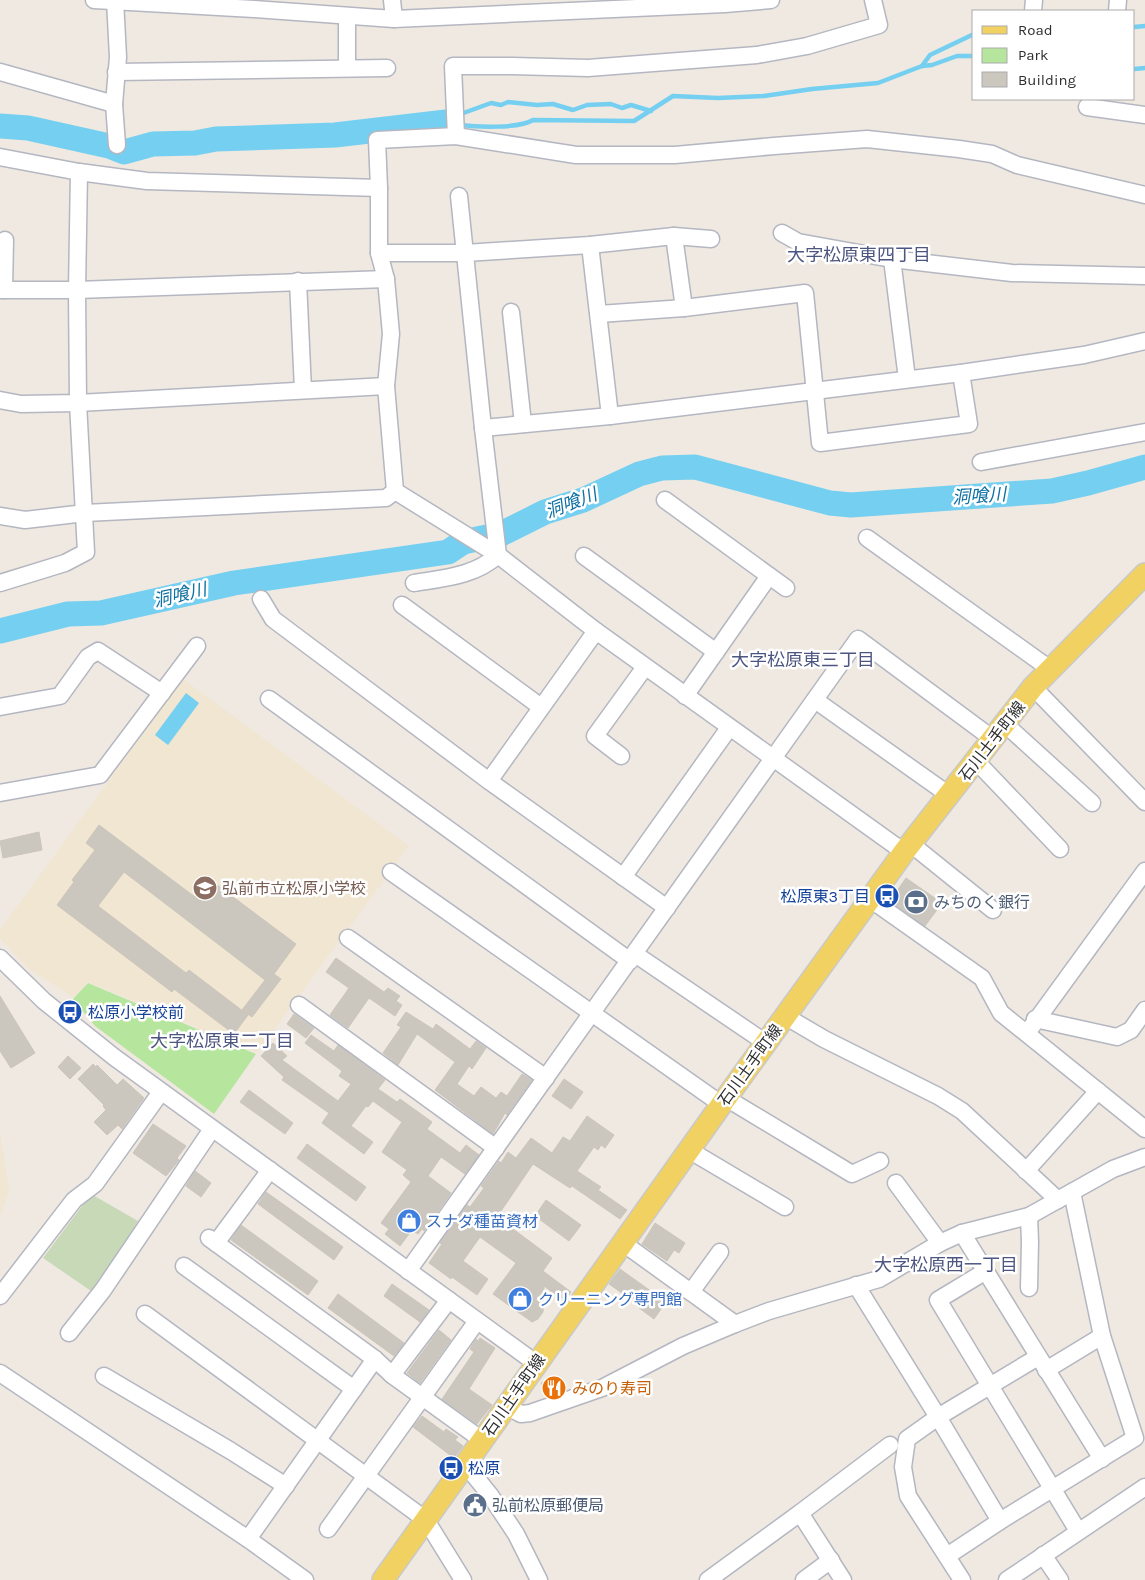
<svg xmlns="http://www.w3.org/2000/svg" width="1145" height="1580" font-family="Karla,'Noto Sans JP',sans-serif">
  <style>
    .education { fill: #f0e6d1 }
    .green { fill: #b6e59e }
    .cemetery { fill: #c8d9b8 }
    .water { fill: #75cff0 }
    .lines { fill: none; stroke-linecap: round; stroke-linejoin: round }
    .stream { stroke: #75cff0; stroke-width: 4.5 }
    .river { stroke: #75cff0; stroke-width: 25 }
    .building { fill: #cbc7bf; stroke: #cbc5ba }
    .minor-casing { stroke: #b4b7c1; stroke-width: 19 }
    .major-casing { stroke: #c9c9c9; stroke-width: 24 }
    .minor { stroke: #fff; stroke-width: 16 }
    .major { stroke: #f2d163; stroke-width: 21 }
    .labels { text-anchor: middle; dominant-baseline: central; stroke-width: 5; stroke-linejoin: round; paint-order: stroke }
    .street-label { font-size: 16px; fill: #2e2e2e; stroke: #fff }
    .education-label { font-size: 16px; fill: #785e54; stroke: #fff; text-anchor: start }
    .transit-label { font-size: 16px; fill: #164399; stroke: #fff; text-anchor: start }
    .service-label { font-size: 16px; fill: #4e5e75; stroke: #fff; text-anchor: start }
    .shop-label { font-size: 16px; fill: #366cbe; stroke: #fff; text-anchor: start }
    .food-label { font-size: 16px; fill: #c56008; stroke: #fff; text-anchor: start }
    .neighbourhood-label { font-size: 18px; fill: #4d5680; stroke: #fff }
    .water-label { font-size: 18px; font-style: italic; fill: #0d6fa3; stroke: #fff }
  </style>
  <rect width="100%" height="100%" fill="#efe9e1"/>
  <g class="education">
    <polygon points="183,679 409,846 257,1053 88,982 73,997 26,967 0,938 0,930"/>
    <polygon points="0,1131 9,1192 0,1216"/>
  </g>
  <polygon class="green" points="88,983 256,1054 214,1114 95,1026 73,999"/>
  <polygon class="cemetery" points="91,1194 138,1221 94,1293 43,1258"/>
  <polygon class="water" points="186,693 199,703 168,745 155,735"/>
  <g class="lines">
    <g class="stream">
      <polyline points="1134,27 1145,26"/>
      <polyline points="922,66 930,55 974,34"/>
      <polyline points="1134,69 1145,68"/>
      <polyline points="458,115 491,103 501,105 508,102 537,105 553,104 573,110 587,105 611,104 622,108 631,105 651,111"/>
      <path d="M460,125C476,127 519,129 533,120L634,121L673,96L718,98L764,96L812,89L878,83L922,66L932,65L957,56H974"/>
    </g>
    <g class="river">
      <polyline points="0,126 28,128 109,146 124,152 153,144 195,143 216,139 335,135 446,122"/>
      <polyline points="0,631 68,614 101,613 234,583 448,552 463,542 501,534 545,512 583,500 639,474 662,468 695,467 830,503 851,505 1052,491 1088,483 1145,467"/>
    </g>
  </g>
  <g class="building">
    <polygon points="99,825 195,897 204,884 208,887 213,882 296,944 274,974 281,979 252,1017 242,1010 265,980 124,872 98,906 186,973 189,970 248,1015 234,1034 174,989 172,992 57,905 74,882 72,880 95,850 86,843"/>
    <polygon points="39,832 42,850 3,858 0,841"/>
    <polygon points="906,878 942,903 925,926 890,901"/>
    <polygon points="336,958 384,992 388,988 400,996 396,1001 402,1005 395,1016 369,998 348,1028 330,1015 349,988 326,972"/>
    <polygon points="0,996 35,1053 11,1068 0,1051"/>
    <polygon points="406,1012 433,1029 436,1024 470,1049 476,1041 486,1048 472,1069 469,1066 457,1084 474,1096 481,1087 496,1098 501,1092 507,1096 522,1074 532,1080 507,1115 505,1113 493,1134 435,1090 455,1062 417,1034 398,1065 383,1053 401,1027 397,1025"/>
    <polygon points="294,1014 314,1028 306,1038 287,1024"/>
    <polygon points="311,1035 334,1051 338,1045 385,1080 378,1089 397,1102 400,1099 432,1122 427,1129 460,1153 466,1145 479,1155 465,1174 441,1157 428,1176 451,1193 424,1231 422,1229 418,1234 412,1230 400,1246 385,1234 389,1229 381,1223 411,1182 403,1175 407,1170 382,1152 402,1122 373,1101 368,1107 366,1106 351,1126 373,1142 364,1154 322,1123 329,1113 282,1080 284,1077 261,1056 273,1043 287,1056 282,1060 338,1101 351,1084 339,1076 342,1071 305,1043"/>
    <polygon points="68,1056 81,1068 70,1079 58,1067"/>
    <polygon points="93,1064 96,1067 97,1065 117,1085 123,1079 144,1098 122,1129 118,1125 107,1135 94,1122 106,1110 103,1106 104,1105 78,1079"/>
    <polygon points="564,1079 583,1092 571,1109 552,1096"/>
    <polygon points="249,1090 293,1123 285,1134 240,1102"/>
    <polygon points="587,1116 614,1135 605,1148 601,1145 598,1150 594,1147 577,1171 601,1187 598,1190 627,1210 620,1219 572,1186 570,1188 533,1164 497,1217 552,1258 543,1271 571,1292 564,1301 544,1286 543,1312 538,1319 532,1322 493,1294 516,1263 480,1237 463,1261 488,1279 477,1295 452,1277 451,1279 429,1263 442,1244 440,1243 467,1205 470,1207 484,1188 481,1186 499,1161 501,1163 508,1152 516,1158 531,1138 552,1153 563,1137 570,1141"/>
    <polygon points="153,1124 186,1146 177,1158 179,1160 166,1176 133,1153"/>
    <polygon points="307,1144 366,1187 356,1201 297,1158"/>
    <polygon points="195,1171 211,1183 201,1197 186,1186"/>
    <polygon points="266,1192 343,1247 334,1260 258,1204"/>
    <polygon points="546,1200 581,1225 569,1241 535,1216"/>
    <polygon points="655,1223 685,1243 679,1253 674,1250 667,1261 642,1244"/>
    <polygon points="241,1225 318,1281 308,1295 231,1240"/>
    <polygon points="620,1269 666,1302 654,1319 638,1307 639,1305 609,1284"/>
    <polygon points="392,1284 429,1310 420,1322 384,1296"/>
    <polygon points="338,1294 404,1343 394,1356 328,1308"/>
    <polygon points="439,1330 451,1340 420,1383 407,1373"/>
    <polygon points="480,1338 495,1348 469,1389 492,1405 477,1424 442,1399 474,1352 470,1349 476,1339 478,1341"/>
    <polygon points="553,1377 555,1381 561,1378 566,1389 548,1396 541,1383"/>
    <polygon points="422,1416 444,1432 446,1429 458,1437 455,1440 463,1446 454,1458 413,1427"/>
  </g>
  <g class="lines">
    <defs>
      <g id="minor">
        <polyline points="94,0 254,9 394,19 725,4 771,0"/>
        <polyline points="115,0 118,57 114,104 117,145"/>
        <polyline points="392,0 394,19"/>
        <polyline points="1033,11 1034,0"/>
        <polyline points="1117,11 1118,0"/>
        <polyline points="347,68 347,16"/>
        <polyline points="0,72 114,104"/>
        <polyline points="116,72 387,68"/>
        <polyline points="1087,107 1145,115"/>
        <polyline points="456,136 453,66 512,66 588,68 757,55 807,46 879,25 873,0"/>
        <polyline points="0,157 79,172 147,181 379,188"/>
        <polyline points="459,196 483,428 498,555"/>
        <polyline points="782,233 798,242 892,259 1012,273 1145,276"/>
        <polyline points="674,236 684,308"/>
        <polyline points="590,245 610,416"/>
        <polyline points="379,253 465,253 590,245 674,236 711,239"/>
        <polyline points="892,259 907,379"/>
        <polyline points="298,281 303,390"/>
        <polyline points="0,290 77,290 386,279"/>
        <polyline points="4,290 5,240"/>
        <polyline points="511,312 523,424"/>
        <polyline points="599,314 684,308 805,293 820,443 969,424 961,373"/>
        <polyline points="0,400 21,404 78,403 386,386"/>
        <polyline points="483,428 610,416 961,373 1084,355 1145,341"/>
        <polyline points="981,462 1145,432"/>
        <polyline points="395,491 386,386 391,334 386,279 379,253 379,188 377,140 456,136 576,155 675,155 774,146 867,139 959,149 992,154 1017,165 1145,195"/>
        <polyline points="395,491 498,555 596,631 904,852"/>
        <polyline points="665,500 786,588"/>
        <polyline points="0,516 25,520 85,513 386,498 395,491"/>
        <polyline points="867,538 1050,669"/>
        <polyline points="584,556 716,652"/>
        <polyline points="0,583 65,563 86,552 78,403 77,290 79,172"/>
        <path d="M414,583C444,578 475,576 498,555"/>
        <polyline points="261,599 273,619 489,781 667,908"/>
        <polyline points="402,605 541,707"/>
        <polyline points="1033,687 1145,802"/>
        <polyline points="685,696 769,576"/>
        <polyline points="269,699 630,961"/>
        <polyline points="815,700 949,795"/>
        <polyline points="0,707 60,696 88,657 98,651 162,693"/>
        <polyline points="1005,724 1092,803"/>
        <polyline points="621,756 595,736 645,667"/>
        <polyline points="976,761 1060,849"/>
        <polyline points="489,781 596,631"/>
        <polyline points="0,793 100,775 197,646"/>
        <polyline points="911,844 993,910"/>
        <polyline points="391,872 721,1104"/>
        <polyline points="623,877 729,728"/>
        <polyline points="870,899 982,978 1001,1013 1145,1129"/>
        <polyline points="348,938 546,1078"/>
        <polyline points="635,954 766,1043"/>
        <polyline points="0,958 44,1001 114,1057 537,1364"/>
        <polyline points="299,1005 496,1148"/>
        <polyline points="785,1016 824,1039 938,1096 962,1111 1058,1200"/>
        <polyline points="1035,1019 1117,1037 1131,1030 1145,1010"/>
        <polyline points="1027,1033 1145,871"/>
        <polyline points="726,1098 852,1174 880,1161"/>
        <polyline points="689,1150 785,1207"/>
        <polyline points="1026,1171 1098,1091"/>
        <polyline points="896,1183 940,1243"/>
        <polyline points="1029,1216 1030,1242 1029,1288"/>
        <polyline points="962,1233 1102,1459"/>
        <polyline points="209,1238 375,1359 392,1375 482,1440"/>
        <polyline points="216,1243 270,1170"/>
        <polyline points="623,1243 735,1324"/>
        <polyline points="184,1266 354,1389"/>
        <polyline points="408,1271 858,639 993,739"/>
        <polyline points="986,1271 938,1300 1078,1531"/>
        <polyline points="856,1285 938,1417 1000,1521"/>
        <polyline points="691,1292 720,1252"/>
        <polyline points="0,1296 74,1200 95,1184 161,1092"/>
        <polyline points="145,1314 426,1520 463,1580"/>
        <polyline points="69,1333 103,1290 212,1129"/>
        <polyline points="1046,1370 1102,1336"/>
        <polyline points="0,1373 248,1539 305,1580"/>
        <polyline points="392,1375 449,1300"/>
        <polyline points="104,1376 231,1451 286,1486"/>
        <polyline points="506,1406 521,1414 530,1413 602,1388 683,1346 735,1324 769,1311 879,1279 940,1243 962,1233 1029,1216 1113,1169 1145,1157"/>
        <polyline points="465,1464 490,1495 516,1534 539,1580"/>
        <polyline points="800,1513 890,1445"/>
        <polyline points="328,1529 477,1321"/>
        <polyline points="248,1539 375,1359"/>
        <polyline points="1043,1555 1060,1580"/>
        <polyline points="947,1556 1000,1521 1135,1438 1102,1336 1072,1192"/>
        <polyline points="708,1580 800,1513 843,1580"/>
        <polyline points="804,1580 831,1560"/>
        <polyline points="962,1580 908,1496 903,1467 907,1439 938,1417 1038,1357"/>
        <polyline points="1007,1580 1145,1487"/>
      </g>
      <polyline id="major" points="383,1580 726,1098 904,852 1033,687 1145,574"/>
    </defs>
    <use href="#minor" class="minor-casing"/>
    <use href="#major" class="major-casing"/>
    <use href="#minor" class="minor"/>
    <use href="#major" class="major"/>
  </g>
  <defs>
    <symbol id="school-disc" viewBox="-11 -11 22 22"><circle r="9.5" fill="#8d6e63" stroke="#fff"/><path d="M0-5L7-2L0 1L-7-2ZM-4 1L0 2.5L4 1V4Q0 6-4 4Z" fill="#fff"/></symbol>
    <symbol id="bus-disc" viewBox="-11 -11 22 22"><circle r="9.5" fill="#1a4fb4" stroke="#fff"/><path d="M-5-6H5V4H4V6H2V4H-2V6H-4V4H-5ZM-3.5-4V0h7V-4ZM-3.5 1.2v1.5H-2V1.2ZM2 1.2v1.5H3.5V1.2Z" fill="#fff"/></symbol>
    <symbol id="bank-disc" viewBox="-11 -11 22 22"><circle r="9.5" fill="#5c6f8a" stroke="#fff"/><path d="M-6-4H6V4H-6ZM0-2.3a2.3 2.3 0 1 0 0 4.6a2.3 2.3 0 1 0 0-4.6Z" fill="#fff"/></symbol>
    <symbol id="shop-disc" viewBox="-11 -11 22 22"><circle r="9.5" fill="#3f7fe0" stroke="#fff"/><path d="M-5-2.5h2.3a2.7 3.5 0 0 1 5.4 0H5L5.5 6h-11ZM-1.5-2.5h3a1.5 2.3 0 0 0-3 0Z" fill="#fff"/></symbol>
    <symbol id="restaurant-disc" viewBox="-11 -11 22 22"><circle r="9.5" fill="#e8710a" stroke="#fff"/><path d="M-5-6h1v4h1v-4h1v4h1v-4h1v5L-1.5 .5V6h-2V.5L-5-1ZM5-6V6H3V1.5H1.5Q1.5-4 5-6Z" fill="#fff"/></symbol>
    <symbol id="civic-disc" viewBox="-11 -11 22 22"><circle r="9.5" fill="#5c6f8a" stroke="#fff"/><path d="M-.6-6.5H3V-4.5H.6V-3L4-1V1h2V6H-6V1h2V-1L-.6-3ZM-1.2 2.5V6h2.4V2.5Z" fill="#fff"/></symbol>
  </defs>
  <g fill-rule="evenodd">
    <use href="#school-disc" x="191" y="874" width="28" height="28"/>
    <use href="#bus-disc" x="873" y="882" width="28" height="28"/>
    <use href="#bank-disc" x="902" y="888" width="28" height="28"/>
    <use href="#bus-disc" x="56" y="998" width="28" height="28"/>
    <use href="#shop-disc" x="395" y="1207" width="28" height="28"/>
    <use href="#shop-disc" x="506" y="1285" width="28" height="28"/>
    <use href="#restaurant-disc" x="540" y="1374" width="28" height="28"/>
    <use href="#bus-disc" x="437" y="1454" width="28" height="28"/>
    <use href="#civic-disc" x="461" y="1491" width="28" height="28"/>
  </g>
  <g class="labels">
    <g class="street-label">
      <text transform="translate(992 741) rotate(-52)">石川土手町線</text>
      <text transform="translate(750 1065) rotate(-54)">石川土手町線</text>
      <text transform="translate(514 1395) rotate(-55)">石川土手町線</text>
    </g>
    <g class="education-label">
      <text x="222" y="888">弘前市立松原小学校</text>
    </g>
    <g class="transit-label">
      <text x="870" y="896" text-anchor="end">松原東3丁目</text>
      <text x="88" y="1012">松原小学校前</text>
      <text x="468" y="1468">松原</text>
    </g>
    <g class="service-label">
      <text x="934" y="902">みちのく銀行</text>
      <text x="492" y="1505">弘前松原郵便局</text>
    </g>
    <g class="shop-label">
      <text x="426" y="1221">スナダ種苗資材</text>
      <text x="538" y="1299">クリーニング専門館</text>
    </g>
    <g class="food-label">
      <text x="572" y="1388">みのり寿司</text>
    </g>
    <g class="neighbourhood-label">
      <text x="859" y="255">大字松原東四丁目</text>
      <text x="803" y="660">大字松原東三丁目</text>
      <text x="222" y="1041">大字松原東二丁目</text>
      <text x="946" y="1265">大字松原西一丁目</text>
    </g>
    <g class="water-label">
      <text transform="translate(979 496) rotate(-4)">洞喰川</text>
      <text transform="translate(571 503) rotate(-21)">洞喰川</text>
      <text transform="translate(180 595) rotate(-13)">洞喰川</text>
    </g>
  </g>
  <rect x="972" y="10" width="162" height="90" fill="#ffffff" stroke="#ababab"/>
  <rect x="982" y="26" width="25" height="8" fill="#f2d163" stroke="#ababab"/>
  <text x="1018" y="35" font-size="15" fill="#2e2e2e">Road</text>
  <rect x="982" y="48" width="25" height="15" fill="#b6e59e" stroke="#ababab"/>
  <text x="1018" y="60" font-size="15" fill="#2e2e2e">Park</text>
  <rect x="982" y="72" width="25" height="15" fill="#cbc7bf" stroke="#ababab"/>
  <text x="1018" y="85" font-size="15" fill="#2e2e2e">Building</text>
</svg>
